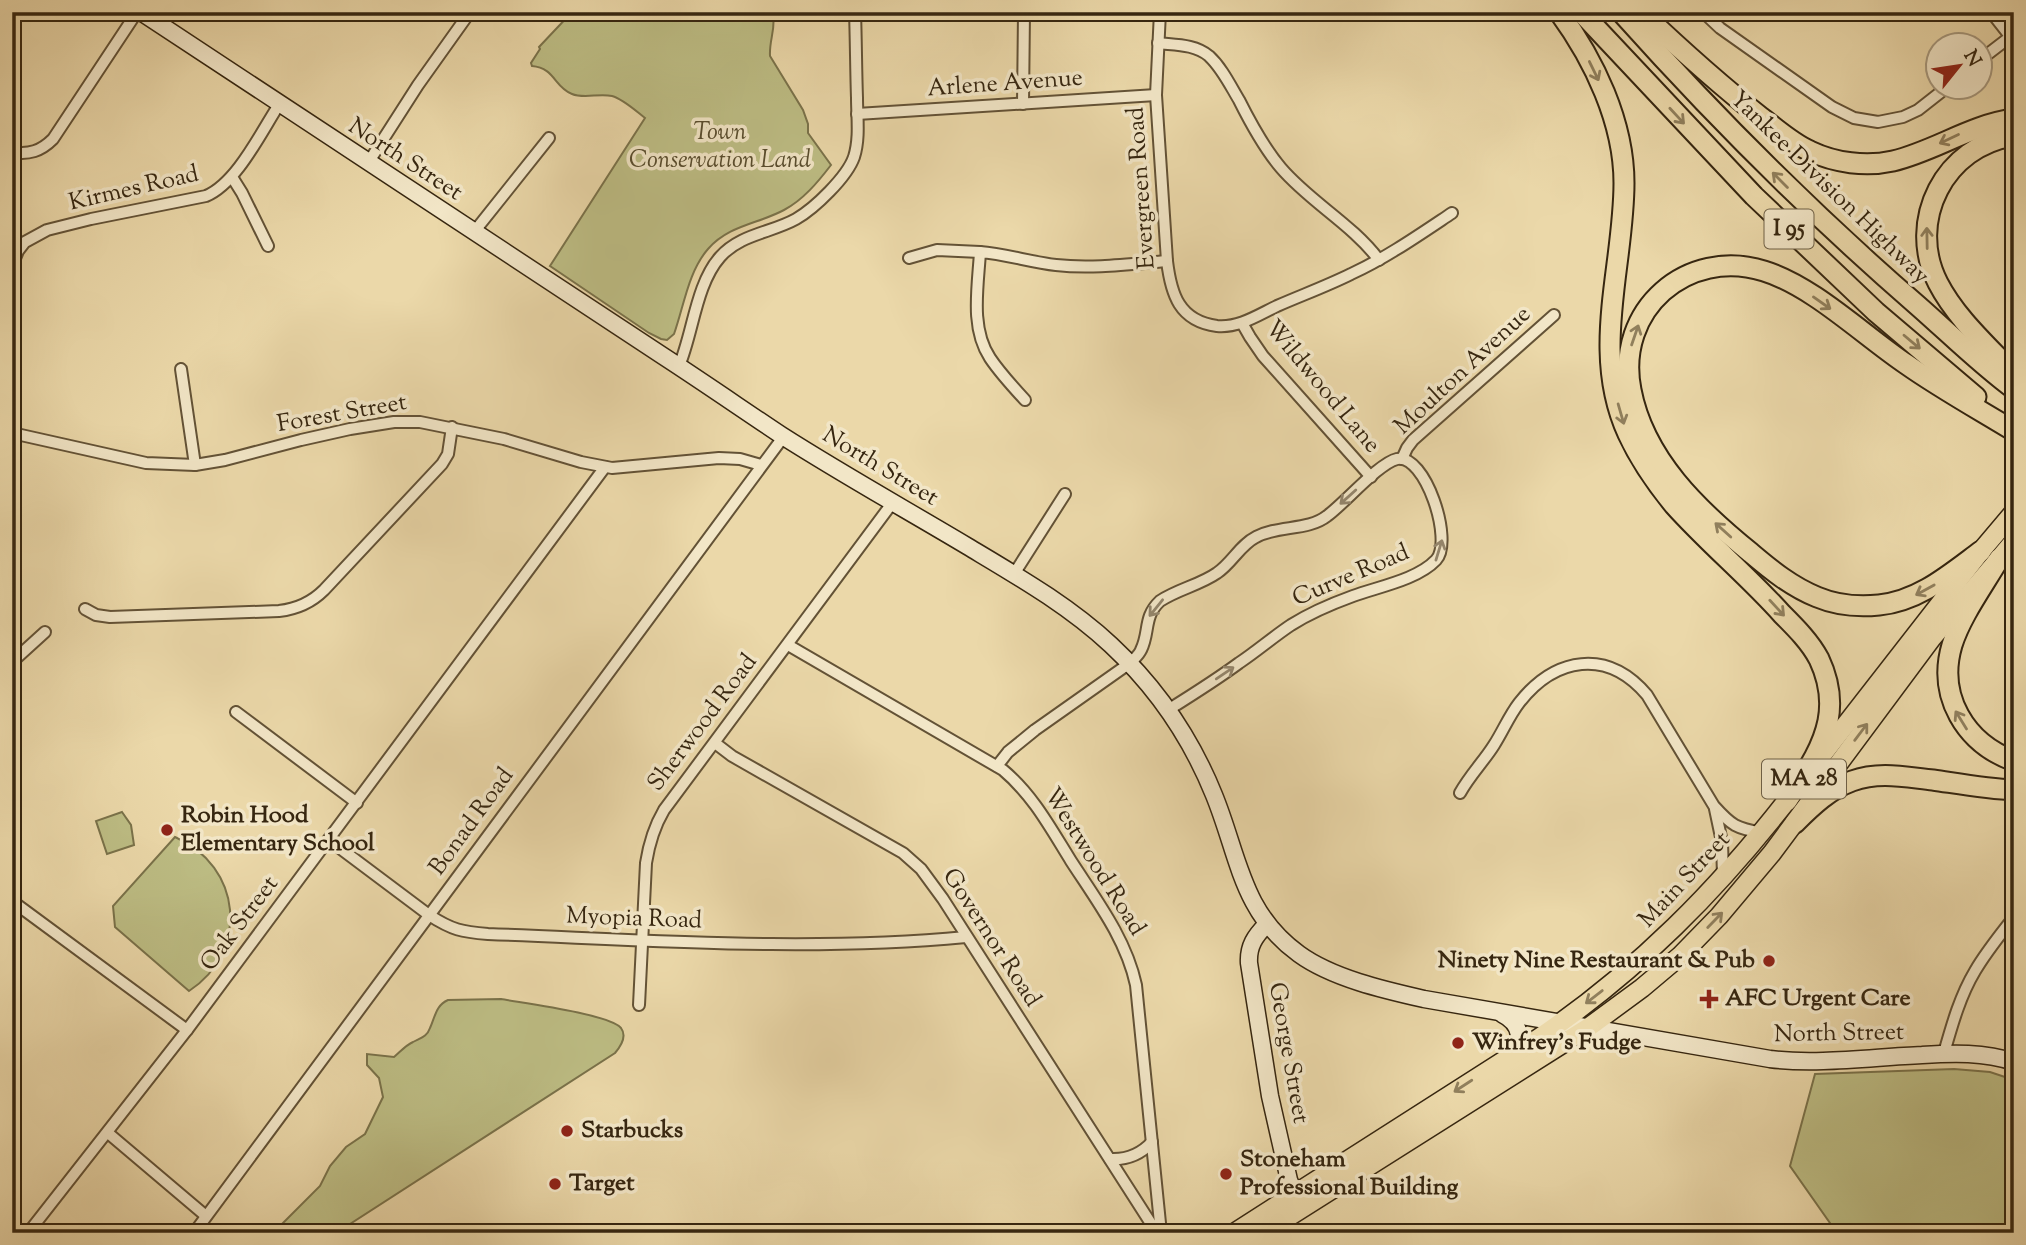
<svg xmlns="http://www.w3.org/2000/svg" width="2026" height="1245" font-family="'Sorts Mill Goudy',serif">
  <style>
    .green { fill: #bdbd84; stroke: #7a724a; stroke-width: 2 }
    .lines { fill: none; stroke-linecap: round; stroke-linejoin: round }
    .street-casing { stroke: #635236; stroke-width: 14 }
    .secondary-casing { stroke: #362610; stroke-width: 19 }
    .primary-casing { stroke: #362610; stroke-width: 21 }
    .highway-casing { stroke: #362610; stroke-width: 23 }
    .street { stroke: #f2e6c7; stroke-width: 10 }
    .secondary { stroke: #f2e6c7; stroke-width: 16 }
    .primary { stroke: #ebd8a9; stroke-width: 18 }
    .highway { stroke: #ebd8a9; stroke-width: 19 }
    .oneway { stroke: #907f5c }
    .oneway2 { stroke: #94866c }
    .poi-dot { fill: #8f2418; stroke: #f2e6c7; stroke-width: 2.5 }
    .labels { text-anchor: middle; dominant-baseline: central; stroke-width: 7; stroke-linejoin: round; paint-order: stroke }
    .shield { fill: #f2e6c7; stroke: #6e6047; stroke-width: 2 }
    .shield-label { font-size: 23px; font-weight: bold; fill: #362610 }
    .street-label { font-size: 24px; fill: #362610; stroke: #f2e6c7 }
    .park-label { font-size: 24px; font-style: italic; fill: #584c2d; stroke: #f2e6c7 }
    .poi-label { font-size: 24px; font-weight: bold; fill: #362610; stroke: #f2e6c7; text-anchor: start }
  </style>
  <rect width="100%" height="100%" fill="#ebd8a9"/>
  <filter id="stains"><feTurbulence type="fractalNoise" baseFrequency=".00286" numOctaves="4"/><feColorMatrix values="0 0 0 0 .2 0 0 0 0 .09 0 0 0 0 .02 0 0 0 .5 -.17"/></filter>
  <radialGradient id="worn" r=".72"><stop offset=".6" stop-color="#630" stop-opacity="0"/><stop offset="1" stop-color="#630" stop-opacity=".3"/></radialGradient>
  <g class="green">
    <path d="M572,12H773C776,29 769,40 770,56L803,110L808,124V133L831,165C818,182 803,200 784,210C758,224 729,225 708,249C688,272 684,306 674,334L667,340L661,339L649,333L550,266L645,118C636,111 623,99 612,96C599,93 584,99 572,94C554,87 555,68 532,66L531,63L540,49L539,47Z"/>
    <polygon points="122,812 131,825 134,845 107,854 96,821"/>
    <path d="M175,837C242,866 250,951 189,991L115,927L113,906Z"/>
    <path d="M501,999C523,1003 609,1014 621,1028C627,1036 621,1046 615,1053L336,1233H273L320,1186L330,1166L346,1147L365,1134L383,1097L379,1078L367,1065V1054L394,1057C400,1052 406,1045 413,1042C420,1038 427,1037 430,1028C435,1017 436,1005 448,1000Z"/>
    <polygon points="1954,1069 1990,1072 2014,1080 2014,1233 1837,1233 1790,1166 1815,1074"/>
  </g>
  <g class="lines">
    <defs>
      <g id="street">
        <path d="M1160,12L1156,95L1167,261C1171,294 1179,321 1217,326C1239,328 1258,315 1277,306C1302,295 1327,286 1351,274C1386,258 1419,235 1452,213"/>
        <polyline points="1703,12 1720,28 1832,107 1854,118 1878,122 1903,117 1918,110 1946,88"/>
        <polyline points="1991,12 2013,40"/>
        <path d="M1158,43C1175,45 1195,44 1209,56C1222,68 1230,85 1239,100C1251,124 1264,148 1281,168C1310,202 1352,224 1379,260"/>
        <polyline points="1980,60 2010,37"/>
        <polyline points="1023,104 1024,12"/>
        <polyline points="857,114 1156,95"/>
        <path d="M12,152C29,155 41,151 53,139L137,12"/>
        <polyline points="368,163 418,85 470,12"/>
        <polyline points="232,177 242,193 268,246"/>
        <polyline points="474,232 549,138"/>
        <polyline points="909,258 937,250 980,252"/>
        <path d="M12,266L18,251L25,242L47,230L91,219L206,196C237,183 261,132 280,103"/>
        <polyline points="1242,323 1250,337 1263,356 1371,477"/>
        <path d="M679,366C693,333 696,284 720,257C740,234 771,233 796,219C815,208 847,177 854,157C860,138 857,117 857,98C856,69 856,41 855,12"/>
        <polyline points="181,369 195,465"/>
        <path d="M1025,400C1013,387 1000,373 990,358C970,328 978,287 980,252C1006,254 1030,262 1056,265C1092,269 1130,264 1167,261"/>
        <polyline points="12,433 146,463 195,465 225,460 301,440 350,429 394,422 420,422 504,439 581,462 612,468 719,458 740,459 761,465"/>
        <polyline points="1402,459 1407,448 1413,440 1554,315"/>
        <polyline points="1014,574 1065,494"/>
        <path d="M85,609L96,615L110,617L279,611C297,609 311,603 324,590L442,464L448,454L452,427"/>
        <path d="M788,645L1003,770C1033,795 1051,829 1071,861C1097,901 1126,939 1136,985L1161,1233"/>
        <polyline points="12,662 45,632"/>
        <polyline points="236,712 357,803"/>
        <polyline points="715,743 732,756 903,853 921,869 943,899 1157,1233"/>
        <path d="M997,766L1008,752L1035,730L1130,663C1134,659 1139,655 1141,650C1150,632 1143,617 1160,601C1178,589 1200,585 1217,573C1232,563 1240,545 1256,537C1278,525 1308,531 1327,516C1344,504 1379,463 1397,459C1425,453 1454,541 1436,560C1417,580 1377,587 1353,596C1331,604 1310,613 1291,625C1273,637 1257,651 1239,663C1216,680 1192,695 1168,710"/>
        <path d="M1460,793C1470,775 1484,761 1494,745C1503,731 1509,716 1519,703C1555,657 1607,648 1647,695L1714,806C1732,826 1736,828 1762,833"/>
        <polyline points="1715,809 1722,842 1723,876"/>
        <path d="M329,840L429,915C452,930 462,932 488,934C648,940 807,952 966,937"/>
        <polyline points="12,901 187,1030"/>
        <path d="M639,1005L646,863C649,844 654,827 664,810L893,502"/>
        <path d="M1944,1053C1952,1025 1960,996 1975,971C1986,952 2000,935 2014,917"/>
        <polyline points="108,1133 206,1216"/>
        <path d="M1110,1159C1127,1160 1141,1154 1152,1142"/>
        <polyline points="28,1233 187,1030 605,467"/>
        <polyline points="194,1233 784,436"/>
      </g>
      <g id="secondary">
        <path d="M141,12C315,126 489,242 663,356C703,382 742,409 781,435C842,474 905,509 967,546C1017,576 1068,605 1111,645C1156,687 1191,738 1214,795C1239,856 1241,912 1299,954C1332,978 1384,990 1424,999L1770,1059C1817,1065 1874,1057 1922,1055C1953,1053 1984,1052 2014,1062"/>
        <path d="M1267,924C1255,936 1248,946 1249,963L1270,1096L1289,1180L1295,1195"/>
        <path d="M1502,1014C1522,1024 1525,1044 1508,1057"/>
      </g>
      <g id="primary">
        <polyline points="1819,759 1981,551 2014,512"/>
        <path d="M1234,1233L1533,1042C1637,972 1719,889 1795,790"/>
        <polyline points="1263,1233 1589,1027 1642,988 1680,956 1719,916 1772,853 1932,638 2014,541"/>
      </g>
      <g id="highway">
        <path d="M1559,12C1594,60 1624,122 1624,183C1624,267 1590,352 1628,434C1640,460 1656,483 1674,505C1708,543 1748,576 1782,614C1796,628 1810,642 1819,659C1828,678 1832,700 1828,721C1822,751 1803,776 1787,801"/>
        <polyline points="1581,12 1754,196 1876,312 1976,397"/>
        <path d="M1621,12C1714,116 1812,214 1917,305C1949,333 1980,364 2014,389"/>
        <path d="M1641,12C1680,49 1720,85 1762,118C1777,129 1792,143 1810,151C1835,163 1866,167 1893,161C1935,151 1970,125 2014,119"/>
        <path d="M2014,136C1945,145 1906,221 1938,283C1956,318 1988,346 2014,374"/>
        <path d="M1981,551C1950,574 1919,601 1879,605C1859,607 1836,605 1817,597C1792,587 1771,570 1751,553C1698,510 1644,459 1631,390C1615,310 1687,247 1764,271C1813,286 1863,335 1906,364C1940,388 1978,409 2014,431"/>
        <path d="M1999,559C1984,585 1961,616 1952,645C1937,696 1965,743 2014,761"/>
        <path d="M1795,823C1812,806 1830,789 1852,781C1879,771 1905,777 1933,780C1960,784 1987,789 2014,790"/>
      </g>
    </defs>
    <use href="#street" class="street-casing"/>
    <use href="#secondary" class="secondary-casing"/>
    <use href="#primary" class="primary-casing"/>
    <use href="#highway" class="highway-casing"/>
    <use href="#street" class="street"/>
    <use href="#secondary" class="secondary"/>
    <use href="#primary" class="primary"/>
    <use href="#highway" class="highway"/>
  </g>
  <defs><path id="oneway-shaft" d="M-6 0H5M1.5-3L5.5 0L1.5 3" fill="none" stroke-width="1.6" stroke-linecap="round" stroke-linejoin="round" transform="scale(1.75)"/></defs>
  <g class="oneway">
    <use href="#oneway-shaft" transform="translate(1594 71) rotate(64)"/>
    <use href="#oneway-shaft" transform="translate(1677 116) rotate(47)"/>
    <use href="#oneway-shaft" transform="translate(1949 139) rotate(155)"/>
    <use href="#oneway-shaft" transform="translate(1780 180) rotate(-135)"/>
    <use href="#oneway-shaft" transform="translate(1927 238) rotate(-91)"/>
    <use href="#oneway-shaft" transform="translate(1822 303) rotate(35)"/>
    <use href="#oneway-shaft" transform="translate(1635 335) rotate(-71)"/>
    <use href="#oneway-shaft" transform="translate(1912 342) rotate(40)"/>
    <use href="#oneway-shaft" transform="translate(1621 414) rotate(74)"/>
    <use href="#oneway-shaft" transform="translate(1723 530) rotate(-138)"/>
    <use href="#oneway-shaft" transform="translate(1925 590) rotate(151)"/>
    <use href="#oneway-shaft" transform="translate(1777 608) rotate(47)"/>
    <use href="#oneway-shaft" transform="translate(1961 720) rotate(-122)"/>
    <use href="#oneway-shaft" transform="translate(1861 732) rotate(-53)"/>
    <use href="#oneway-shaft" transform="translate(1715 920) rotate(-46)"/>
    <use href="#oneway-shaft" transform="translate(1594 997) rotate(142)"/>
    <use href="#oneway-shaft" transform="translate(1463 1086) rotate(147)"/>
  </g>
  <g class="oneway2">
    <use href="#oneway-shaft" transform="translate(1348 497) rotate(138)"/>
    <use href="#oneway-shaft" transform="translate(1439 550) rotate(-73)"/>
    <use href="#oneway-shaft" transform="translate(1156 608) rotate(129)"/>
    <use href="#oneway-shaft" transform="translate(1225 673) rotate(-34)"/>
  </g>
  <g class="poi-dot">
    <circle cx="167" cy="830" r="7"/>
    <circle cx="1769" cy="961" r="7"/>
    <path d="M1705.5 988.5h7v7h7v7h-7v7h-7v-7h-7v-7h7z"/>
    <circle cx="1458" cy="1043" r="7"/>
    <circle cx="567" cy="1131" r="7"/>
    <circle cx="1226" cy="1174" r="7"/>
    <circle cx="555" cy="1184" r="7"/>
  </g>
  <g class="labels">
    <g class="shield">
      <rect x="1764.5" y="209.5" width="49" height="39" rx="5"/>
      <rect x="1762" y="759.5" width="84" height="39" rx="5"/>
    </g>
    <g class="shield-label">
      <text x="1789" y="229">I 95</text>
      <text x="1804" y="779">MA 28</text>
    </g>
    <g class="street-label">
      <text transform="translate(1005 84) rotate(-4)">Arlene Avenue</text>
      <text transform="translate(405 160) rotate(33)">North Street</text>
      <text transform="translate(1142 188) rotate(-94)">Evergreen Road</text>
      <text transform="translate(1829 188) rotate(44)">Yankee Division Highway</text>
      <text transform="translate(134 189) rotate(-13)">Kirmes Road</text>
      <text transform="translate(1463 371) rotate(-43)">Moulton Avenue</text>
      <text transform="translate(1322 387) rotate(50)">Wildwood Lane</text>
      <text transform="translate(342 414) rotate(-10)">Forest Street</text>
      <text transform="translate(880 467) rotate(31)">North Street</text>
      <text transform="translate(1351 576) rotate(-23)">Curve Road</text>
      <text transform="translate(703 723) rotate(-53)">Sherwood Road</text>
      <text transform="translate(472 822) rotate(-54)">Bonad Road</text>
      <text transform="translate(1094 862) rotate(58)">Westwood Road</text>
      <text transform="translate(1685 880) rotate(-47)">Main Street</text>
      <text transform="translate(634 919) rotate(2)">Myopia Road</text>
      <text transform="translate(240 924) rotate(-53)">Oak Street</text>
      <text transform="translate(991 938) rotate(57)">Governor Road</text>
      <text transform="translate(1839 1034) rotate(-1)">North Street</text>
      <text transform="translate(1288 1053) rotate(80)">George Street</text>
    </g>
    <g class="park-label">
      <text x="720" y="133">Town<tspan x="720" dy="28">Conservation Land</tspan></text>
    </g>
    <g class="poi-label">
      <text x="181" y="816">Robin Hood<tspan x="181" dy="28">Elementary School</tspan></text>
      <text x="1755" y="961" text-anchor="end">Ninety Nine Restaurant &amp; Pub</text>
      <text x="1725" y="999">AFC Urgent Care</text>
      <text x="1472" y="1043">Winfrey's Fudge</text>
      <text x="581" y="1131">Starbucks</text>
      <text x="1240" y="1160">Stoneham<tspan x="1240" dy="28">Professional Building</tspan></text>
      <text x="569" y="1184">Target</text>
    </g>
  </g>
  <rect width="2026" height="1245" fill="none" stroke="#ebd8a9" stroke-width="42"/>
  <rect x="14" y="14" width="1998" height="1217" fill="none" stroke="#362610" stroke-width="3.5"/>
  <rect x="21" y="21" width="1984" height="1203" fill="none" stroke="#362610" stroke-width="2"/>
  <g transform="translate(1959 66) rotate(60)"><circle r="33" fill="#f2e6c7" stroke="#a7997e" stroke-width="2"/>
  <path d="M0-5L12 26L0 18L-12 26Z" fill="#8f2418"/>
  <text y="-10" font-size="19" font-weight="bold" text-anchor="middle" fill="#362610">N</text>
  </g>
  <rect width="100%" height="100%" filter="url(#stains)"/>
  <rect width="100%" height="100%" fill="url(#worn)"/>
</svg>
